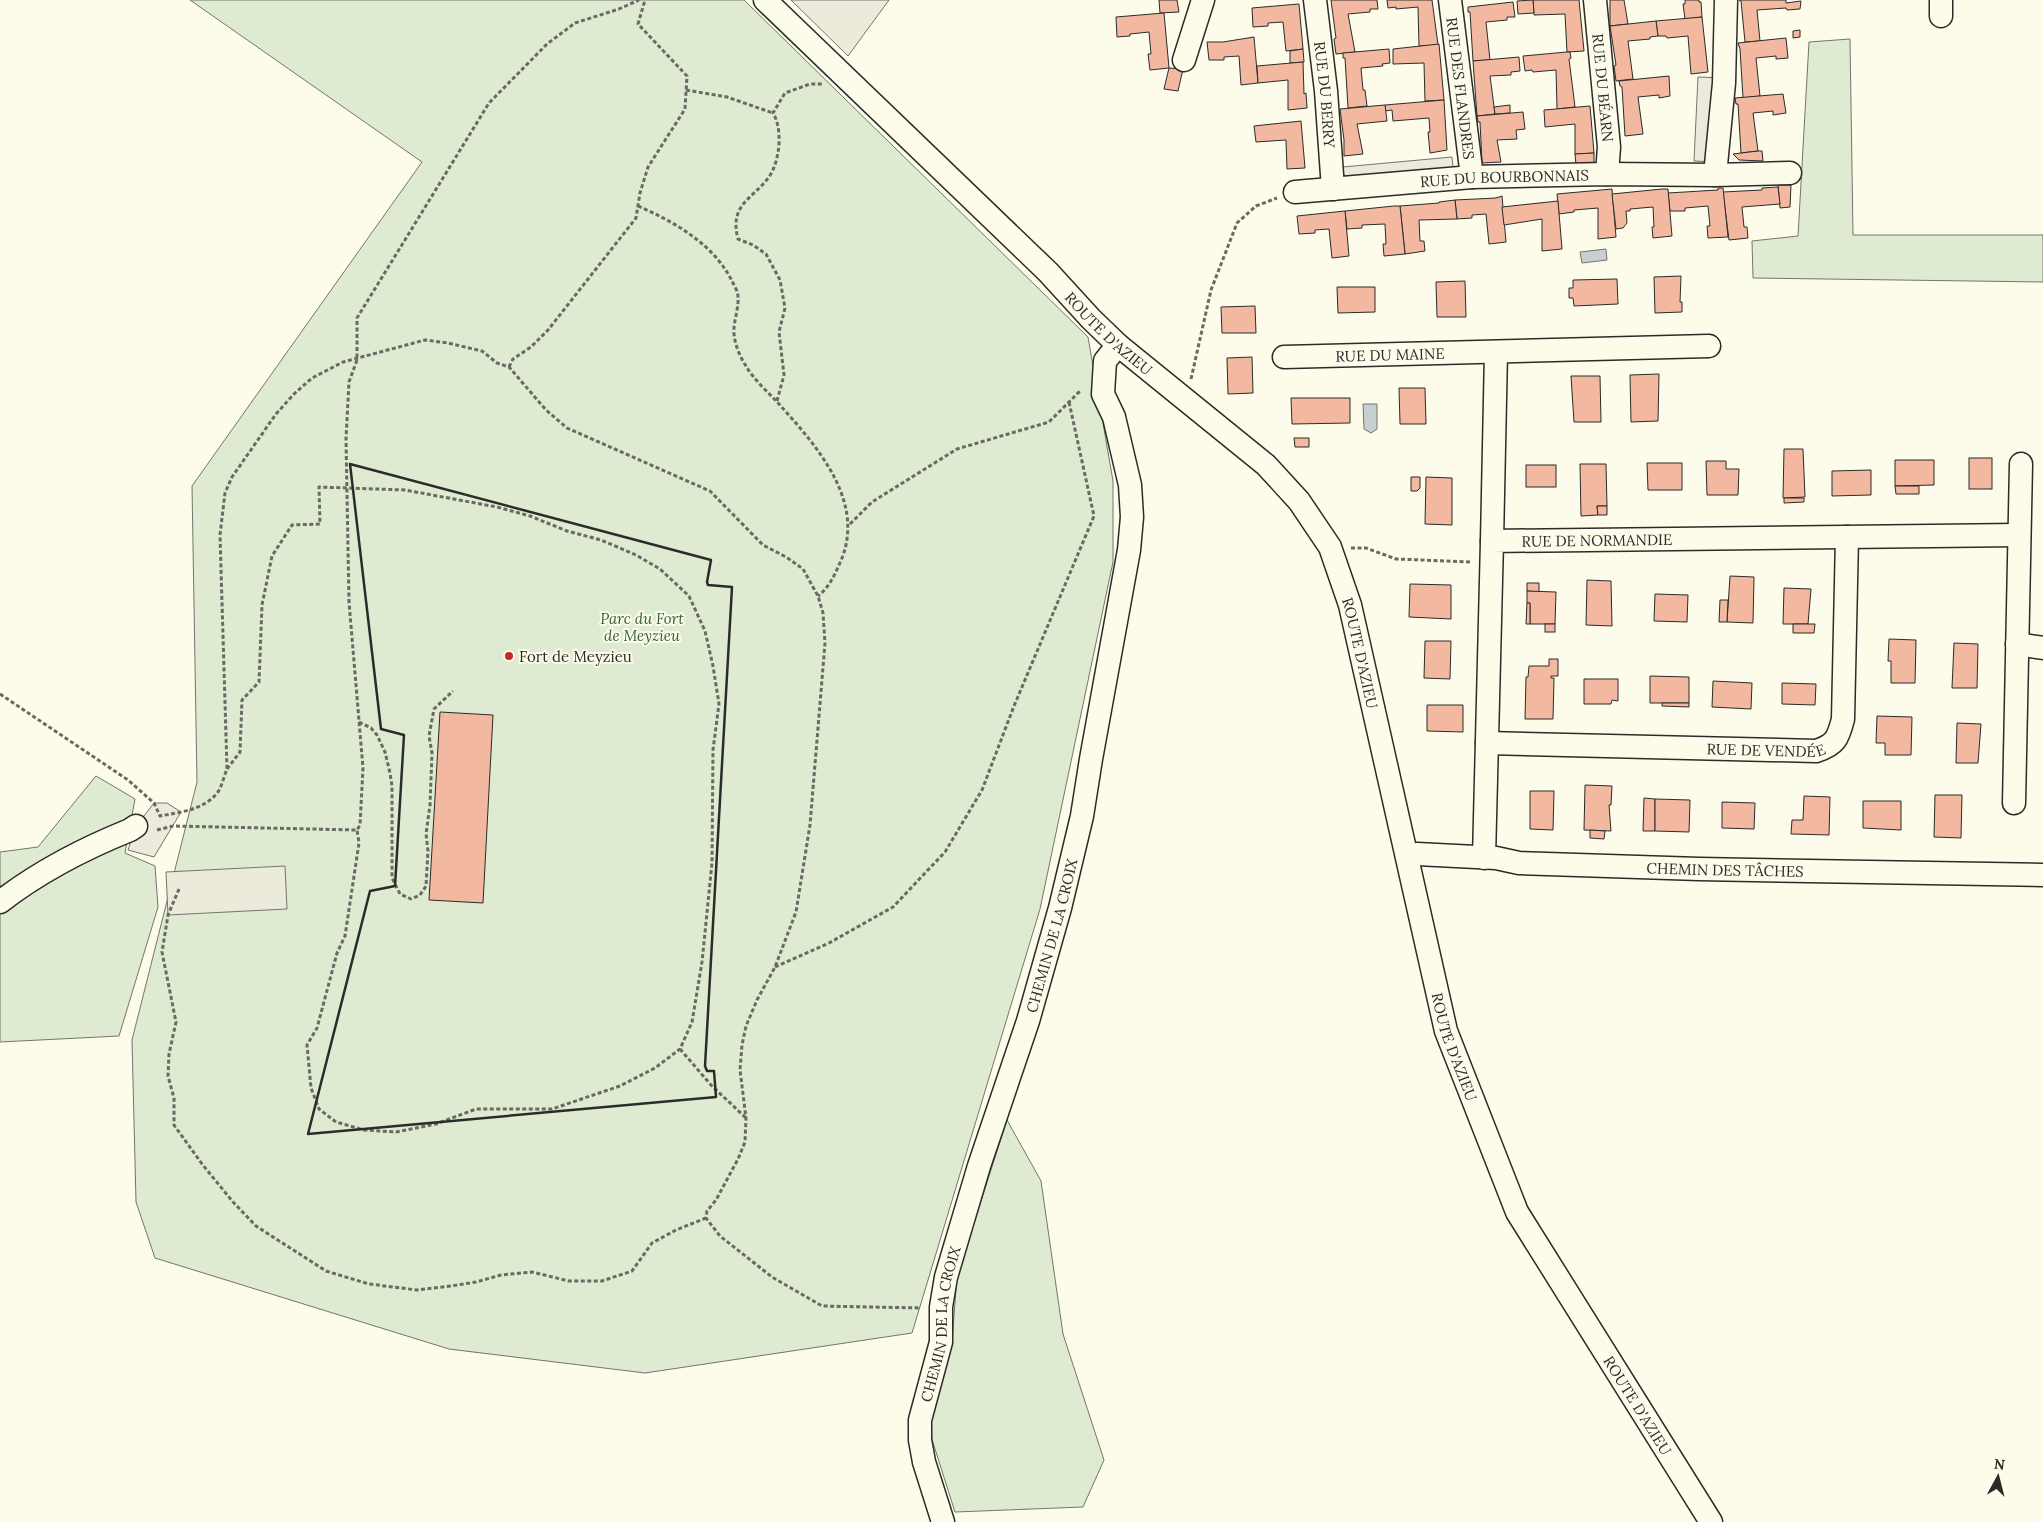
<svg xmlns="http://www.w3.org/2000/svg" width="2043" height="1522" font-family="Lora,serif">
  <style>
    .green { fill: #deebd1; stroke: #74746e }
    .parking { fill: #eceadb; stroke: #74746e }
    .water { fill: #c7d0d0; stroke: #74746e }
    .building { fill: #f2b8a0; stroke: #2b2b2b }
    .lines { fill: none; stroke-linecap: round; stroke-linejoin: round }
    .minor-casing { stroke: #2b2b2b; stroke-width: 25 }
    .path { stroke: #6a6964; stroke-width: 3; stroke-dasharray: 4 2.5; stroke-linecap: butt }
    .minor { stroke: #fdfbea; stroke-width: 22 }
    .wall { stroke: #2b2b2b; stroke-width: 2.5 }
    .poi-dot { fill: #c62828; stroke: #fdfbea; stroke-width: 2 }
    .labels { text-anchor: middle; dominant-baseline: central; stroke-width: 4; stroke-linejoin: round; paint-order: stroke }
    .street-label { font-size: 15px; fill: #2b2b2b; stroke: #fdfbea }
    .park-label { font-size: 15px; font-style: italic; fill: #34623c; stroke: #fdfbea }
    .poi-label { font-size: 15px; fill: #2b2b2b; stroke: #fdfbea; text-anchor: start }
  </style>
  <rect width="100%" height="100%" fill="#fdfbea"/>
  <g class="green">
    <polygon points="190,0 744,0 1088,337 1113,481 1113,562 1040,909 912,1333 645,1373 449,1349 155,1258 136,1202 132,1040 197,782 192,486 422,162"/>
    <polygon points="1850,39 1853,235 2043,235 2043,282 1753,278 1752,241 1798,236 1809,42"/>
    <polygon points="96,776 135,799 125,853 155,866 158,907 119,1036 0,1042 0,852 38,847"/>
    <polygon points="1007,1120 1041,1181 1063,1334 1104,1460 1083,1507 955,1512 929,1430 952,1343 957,1276"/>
  </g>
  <g class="parking">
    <polygon points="791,0 889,0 848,56"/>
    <polygon points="1698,77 1724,78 1716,162 1694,161"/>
    <polygon points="1452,157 1454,178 1345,188 1343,167"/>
    <polygon points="154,803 167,803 181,812 154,857 128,850 136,826"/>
    <polygon points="285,866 287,909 168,915 166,872"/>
  </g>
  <g class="water">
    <polygon points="1606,249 1607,260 1582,263 1580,252"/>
    <polygon points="1363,404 1377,404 1377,429 1371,433 1364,429"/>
  </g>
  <g class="building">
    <polygon points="1159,0 1177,0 1179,12 1160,13"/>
    <polygon points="1331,0 1377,0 1378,9 1370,9 1370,12 1348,14 1355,52 1336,54 1334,39 1336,38"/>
    <polygon points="1387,0 1432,0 1438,45 1419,46 1418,7 1396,9 1396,7 1388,8"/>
    <polygon points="1533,0 1579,0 1584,51 1567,52 1565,14 1534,15"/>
    <polygon points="1533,0 1534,13 1518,14 1517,1"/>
    <polygon points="1610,0 1624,0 1628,24 1610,26"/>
    <polygon points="1685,0 1699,0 1699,2 1701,2 1702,17 1685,19 1683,4 1685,4"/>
    <polygon points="1739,0 1786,0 1786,3 1801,1 1800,9 1787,10 1786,8 1757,10 1760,41 1745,42 1741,1"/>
    <polygon points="1513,2 1515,17 1507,17 1507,20 1486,22 1490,60 1473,61 1470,12 1468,12 1468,7"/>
    <polygon points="1299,4 1303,49 1286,51 1283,22 1268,23 1268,26 1253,27 1252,8"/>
    <polygon points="1164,13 1169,68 1150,70 1148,54 1151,54 1149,32 1130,34 1130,36 1117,37 1116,17"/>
    <polygon points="1702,17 1708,72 1691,74 1688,36 1667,38 1666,36 1658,36 1656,21"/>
    <polygon points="1656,21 1658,36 1650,37 1650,39 1628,41 1633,79 1616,81 1614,66 1616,65 1610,26"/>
    <polygon points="1800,30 1800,37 1793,38 1793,31"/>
    <polygon points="1254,37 1258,83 1241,85 1239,56 1224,57 1224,60 1209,60 1207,42 1223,42"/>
    <polygon points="1786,38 1788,58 1776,59 1776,56 1756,58 1760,96 1743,98 1740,49 1738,43"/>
    <polygon points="1439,44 1444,100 1425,101 1424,63 1393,64 1393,49"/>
    <polygon points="1303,49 1304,62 1290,63 1290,51"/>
    <polygon points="1389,49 1390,63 1382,64 1383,66 1361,68 1363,90 1365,90 1367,106 1348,108 1345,58 1343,58 1343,53"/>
    <polygon points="1567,52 1570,52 1571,58 1569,59 1575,107 1557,109 1556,70 1533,72 1532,70 1525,71 1523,56"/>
    <polygon points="1519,57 1520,71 1511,72 1511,75 1490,76 1495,114 1477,116 1473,61"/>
    <polygon points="1303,62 1304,94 1306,93 1307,108 1288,110 1288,80 1258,83 1257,66"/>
    <polygon points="1169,68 1183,69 1178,91 1164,89"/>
    <polygon points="1669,76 1670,96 1659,98 1659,95 1638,97 1643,134 1625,136 1622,87 1620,86 1619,81"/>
    <polygon points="1783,94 1786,113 1773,115 1773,111 1753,113 1758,151 1741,153 1738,104 1736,104 1735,98"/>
    <polygon points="1444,100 1447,150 1430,153 1428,132 1430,132 1429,118 1393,121 1392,110 1385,111 1385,105"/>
    <polygon points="1385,105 1387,121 1357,124 1363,154 1344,156 1344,140 1340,109"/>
    <polygon points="1510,105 1510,113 1495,114 1494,107"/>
    <polygon points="1590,106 1594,153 1575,154 1575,124 1545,127 1544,110"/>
    <polygon points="1523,112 1525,129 1516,130 1517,139 1497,140 1501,162 1482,163 1480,122 1478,122 1477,116"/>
    <polygon points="1301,121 1305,168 1287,169 1286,140 1256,142 1254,126"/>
    <polygon points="1758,151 1762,151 1763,161 1739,160 1733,154"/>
    <polygon points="1594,153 1594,162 1591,164 1576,165 1575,154"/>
    <polygon points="1778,185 1791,185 1790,207 1780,208"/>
    <polygon points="1778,187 1780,204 1742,207 1744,227 1747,227 1748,238 1729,240 1723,192 1762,190 1762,188"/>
    <polygon points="1718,188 1723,188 1728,237 1708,238 1707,226 1710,226 1708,206 1685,208 1685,211 1670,211 1668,193 1718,190"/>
    <polygon points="1612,189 1616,237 1598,239 1598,208 1574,210 1574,212 1559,214 1557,194"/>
    <polygon points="1662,189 1668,189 1672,236 1653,238 1652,227 1654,227 1653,207 1630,209 1630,211 1626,211 1627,223 1623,228 1616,229 1612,194"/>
    <polygon points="1502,196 1506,242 1489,244 1486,214 1472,215 1472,218 1457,219 1455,200 1496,198"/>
    <polygon points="1455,200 1457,219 1419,220 1420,241 1424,241 1425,251 1405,254 1400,206 1439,203 1439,202"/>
    <polygon points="1558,201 1562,249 1542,251 1542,219 1504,225 1502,207"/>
    <polygon points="1394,206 1400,206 1405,254 1384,256 1383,244 1386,244 1385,224 1362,225 1362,228 1347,229 1345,211"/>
    <polygon points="1345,211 1349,256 1332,258 1329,229 1315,230 1315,233 1299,234 1297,216"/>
    <polygon points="1681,276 1680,302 1682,302 1682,312 1655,313 1654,277"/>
    <polygon points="1617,279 1618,304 1574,306 1573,298 1569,298 1569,288 1573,288 1573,280"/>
    <polygon points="1465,281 1466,317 1437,317 1436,282"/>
    <polygon points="1337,287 1375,287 1375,312 1338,313"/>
    <polygon points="1255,306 1256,333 1222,333 1221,307"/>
    <polygon points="1252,357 1253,393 1228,394 1227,358"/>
    <polygon points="1659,374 1658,421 1631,422 1630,375"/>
    <polygon points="1571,376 1600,376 1601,422 1574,422"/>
    <polygon points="1399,388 1425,388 1426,424 1400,424"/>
    <polygon points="1291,398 1350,398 1350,423 1292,424"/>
    <polygon points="1294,438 1309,438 1309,447 1295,447"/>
    <polygon points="1784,449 1803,449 1805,497 1783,498"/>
    <rect x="1969" y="458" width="23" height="31"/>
    <polygon points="1895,460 1934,460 1934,485 1895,486"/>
    <polygon points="1706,461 1726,461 1726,469 1739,469 1738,495 1707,495"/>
    <polygon points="1647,463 1682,463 1682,490 1648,490"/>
    <polygon points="1580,464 1606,464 1607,506 1597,506 1598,515 1581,516"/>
    <rect x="1526" y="465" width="30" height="22"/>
    <polygon points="1871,470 1871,495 1832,496 1832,471"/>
    <polygon points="1411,477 1420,477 1420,488 1417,491 1411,491"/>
    <polygon points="1426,477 1452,478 1452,525 1425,524"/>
    <polygon points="1895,486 1919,486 1919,494 1896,494"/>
    <polygon points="1784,498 1804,498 1804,502 1784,503"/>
    <polygon points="1597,506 1607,506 1607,515 1598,515"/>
    <polygon points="1730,576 1754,577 1753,623 1727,622"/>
    <polygon points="1587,580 1611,581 1612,626 1586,625"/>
    <polygon points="1527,583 1539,583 1539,592 1527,591"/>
    <polygon points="1410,584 1451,585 1451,619 1409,617"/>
    <polygon points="1784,588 1811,589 1808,624 1783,624"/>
    <polygon points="1527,591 1556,592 1555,624 1530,624 1530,603 1527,603"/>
    <polygon points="1655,594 1688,595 1687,622 1654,621"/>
    <polygon points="1720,600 1728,600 1727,622 1719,622"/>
    <polygon points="1527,603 1530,603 1530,624 1526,624"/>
    <rect x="1545" y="624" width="10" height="8"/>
    <polygon points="1793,624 1815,624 1814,633 1793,633"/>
    <polygon points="1889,639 1916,640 1915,683 1891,683 1891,661 1888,661"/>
    <polygon points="1425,641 1451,641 1450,679 1424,678"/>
    <polygon points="1954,643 1978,644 1977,688 1952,688"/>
    <polygon points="1549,659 1558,659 1558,676 1551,676 1551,678 1554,678 1553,719 1525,719 1526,677 1528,677 1529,666 1549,666"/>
    <polygon points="1650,676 1689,677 1689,703 1650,703"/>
    <polygon points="1584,679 1618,679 1618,701 1612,700 1611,704 1584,704"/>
    <polygon points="1713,681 1752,683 1751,709 1712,707"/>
    <polygon points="1782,683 1816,684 1815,705 1782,704"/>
    <polygon points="1662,703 1689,703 1689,707 1662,706"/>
    <polygon points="1427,705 1463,705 1463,732 1427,731"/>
    <polygon points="440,712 493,715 483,903 429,900"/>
    <polygon points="1877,716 1912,717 1911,755 1885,755 1885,743 1876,743"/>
    <polygon points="1957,723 1981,724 1978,763 1956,763"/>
    <polygon points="1585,785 1612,786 1611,805 1609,805 1611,831 1584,830"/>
    <polygon points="1530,791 1554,791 1553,830 1530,829"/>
    <polygon points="1935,795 1962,795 1961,838 1934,837"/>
    <polygon points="1804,796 1830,797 1829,835 1791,834 1792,820 1803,820"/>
    <polygon points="1644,798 1655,799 1655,831 1643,831"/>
    <polygon points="1655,799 1690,800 1689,832 1655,831"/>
    <polygon points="1863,801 1901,801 1901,830 1863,828"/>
    <polygon points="1722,802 1755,803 1754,829 1722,828"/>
    <polygon points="1590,830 1605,831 1604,839 1590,838"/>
  </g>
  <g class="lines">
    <defs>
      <g id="minor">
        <path id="s1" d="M765,0L1048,272L1091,319L1118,345L1266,465L1299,501L1330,547L1350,605L1446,1031L1517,1212L1711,1522"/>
        <path id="s2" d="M1315,0L1326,91L1333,189"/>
        <path id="s3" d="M1450,0L1472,177"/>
        <path id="s4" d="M1595,0L1609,147L1607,174"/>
        <polyline points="1941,16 1941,0"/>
        <polyline points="1184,60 1203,0"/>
        <polyline points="1715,175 1790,173"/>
        <path id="s5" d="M1295,192L1472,177L1607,174L1715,175L1724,83L1726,0"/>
        <path id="s6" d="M1284,357L1709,346"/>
        <polyline points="1492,541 1496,352"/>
        <polyline points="2017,644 2043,648"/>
        <path id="s7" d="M1487,743L1816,751C1835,745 1838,739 1843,719L1847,537"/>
        <polyline points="2014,803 2021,464"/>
        <path id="s8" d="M1407,856L1417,854L1496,858L1519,863L1699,869L2043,875"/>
        <path id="s9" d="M1484,858L1492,541L2019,535"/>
        <path d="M0,902C40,871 83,849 130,830L136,826"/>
        <path id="s10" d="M943,1522L924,1462L920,1440V1420L941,1342V1307L946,1277L979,1166L1028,1021L1060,908L1082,816L1091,759L1129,550L1132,517L1130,485L1114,417L1103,394L1105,361L1118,345"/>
      </g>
    </defs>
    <use href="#minor" class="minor-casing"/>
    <g class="path">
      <polyline points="686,90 727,97 773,113"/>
      <path d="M638,206C675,222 715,245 733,283C735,287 738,292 738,297C739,309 733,322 734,334C735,345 740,357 746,366C754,380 767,391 778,403C815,444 865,499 842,558C836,572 830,587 818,596"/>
      <polyline points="509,367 513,359 531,347 548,330 636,218 640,193 648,167 685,109 687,76 638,24 645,0"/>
      <polyline points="1191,379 1211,290 1237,223 1256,206 1277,198"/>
      <path d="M777,401L784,375L779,332L785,308L780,280L766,254L753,245L738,239C729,204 752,200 769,177C780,161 783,129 773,113L785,93L810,84H823"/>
      <polyline points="850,524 872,502 957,449 1049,422 1081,390"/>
      <polyline points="1351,548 1366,548 1396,559 1472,562"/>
      <path d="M0,694L128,780L154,803L160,816C181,812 204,810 218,792C222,786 224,776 227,769L220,535L225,493L232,477L276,414L294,394L312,378L343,362L425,340L448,343L482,351L497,363L509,367L546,410L567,428L710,491L763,545L786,557L803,569L818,596L823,613L825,643L810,825L796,912L775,967L757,1000L746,1026L742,1045L740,1070L746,1118L745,1142L738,1159L716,1200L707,1211L706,1218L720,1236L772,1277L822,1306L921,1308"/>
      <polyline points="359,722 371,728 377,735 385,752 390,773 392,786 392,878 400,894 411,899 420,895 426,886 428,851 426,834 430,805 432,753 429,736 434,709 453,691"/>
      <polyline points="227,769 240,752 242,700 259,682 262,605 272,556 292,525 320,524 319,487 405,490 497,507 530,516 567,531 601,540 636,555 660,569 689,596 705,631 713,666 719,704 713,750 712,863 702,962 692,1022 680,1049 655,1068 620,1086 552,1109 476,1109 436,1124 396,1132 364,1130 336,1122 319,1109 311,1088 307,1045 317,1028 337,953 345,936 359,843 357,830"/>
      <polyline points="157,830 173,826 357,830 360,825 363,768 349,602 346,439 349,382 357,360 357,318 489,103 547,44 575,23 619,9 639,0"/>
      <polyline points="179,889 168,915 162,952 176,1022 169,1054 168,1076 174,1098 174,1125 202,1164 233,1202 256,1226 326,1271 369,1284 417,1290 451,1286 476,1282 501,1275 532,1272 569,1281 602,1281 632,1271 652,1243 676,1230 706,1218"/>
      <polyline points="775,967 829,943 893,907 945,852 982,790 1014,706 1094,516 1069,402"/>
      <polyline points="680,1049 711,1085 746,1118"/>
    </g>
    <use href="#minor" class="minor"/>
    <polygon class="wall" points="350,464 711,560 707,582 708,585 732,587 705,1066 707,1071 714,1071 716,1097 308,1134 370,891 395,886 404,735 381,729"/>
  </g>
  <circle class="poi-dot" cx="509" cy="656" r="5"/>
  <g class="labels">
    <g class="street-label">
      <text stroke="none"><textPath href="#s4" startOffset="88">RUE DU BÉARN</textPath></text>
      <text stroke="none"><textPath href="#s3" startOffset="89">RUE DES FLANDRES</textPath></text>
      <text stroke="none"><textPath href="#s2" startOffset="95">RUE DU BERRY</textPath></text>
      <text stroke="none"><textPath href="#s5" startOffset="210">RUE DU BOURBONNAIS</textPath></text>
      <text stroke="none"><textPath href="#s1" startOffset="479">ROUTE D'AZIEU</textPath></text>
      <text stroke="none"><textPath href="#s6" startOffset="106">RUE DU MAINE</textPath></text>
      <text stroke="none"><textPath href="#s9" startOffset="422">RUE DE NORMANDIE</textPath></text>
      <text stroke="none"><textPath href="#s1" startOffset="899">ROUTE D'AZIEU</textPath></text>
      <text stroke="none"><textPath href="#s7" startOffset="279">RUE DE VENDÉE</textPath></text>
      <text stroke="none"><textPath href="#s8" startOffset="319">CHEMIN DES TÂCHES</textPath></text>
      <text stroke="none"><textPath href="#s10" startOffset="609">CHEMIN DE LA CROIX</textPath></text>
      <text stroke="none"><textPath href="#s1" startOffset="1304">ROUTE D'AZIEU</textPath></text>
      <text stroke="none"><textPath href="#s10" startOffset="204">CHEMIN DE LA CROIX</textPath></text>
      <text stroke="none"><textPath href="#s1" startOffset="1709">ROUTE D'AZIEU</textPath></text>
    </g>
    <g class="park-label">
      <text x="642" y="618">Parc du Fort<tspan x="642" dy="17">de Meyzieu</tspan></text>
    </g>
    <g class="poi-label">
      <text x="519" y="656">Fort de Meyzieu</text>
    </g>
  </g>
  <g transform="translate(1998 1477) rotate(7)" stroke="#fdfbea" stroke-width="4" paint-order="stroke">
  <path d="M0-4L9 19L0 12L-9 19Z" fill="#2b2b2b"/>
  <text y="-8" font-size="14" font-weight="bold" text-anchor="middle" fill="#2b2b2b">N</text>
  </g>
</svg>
